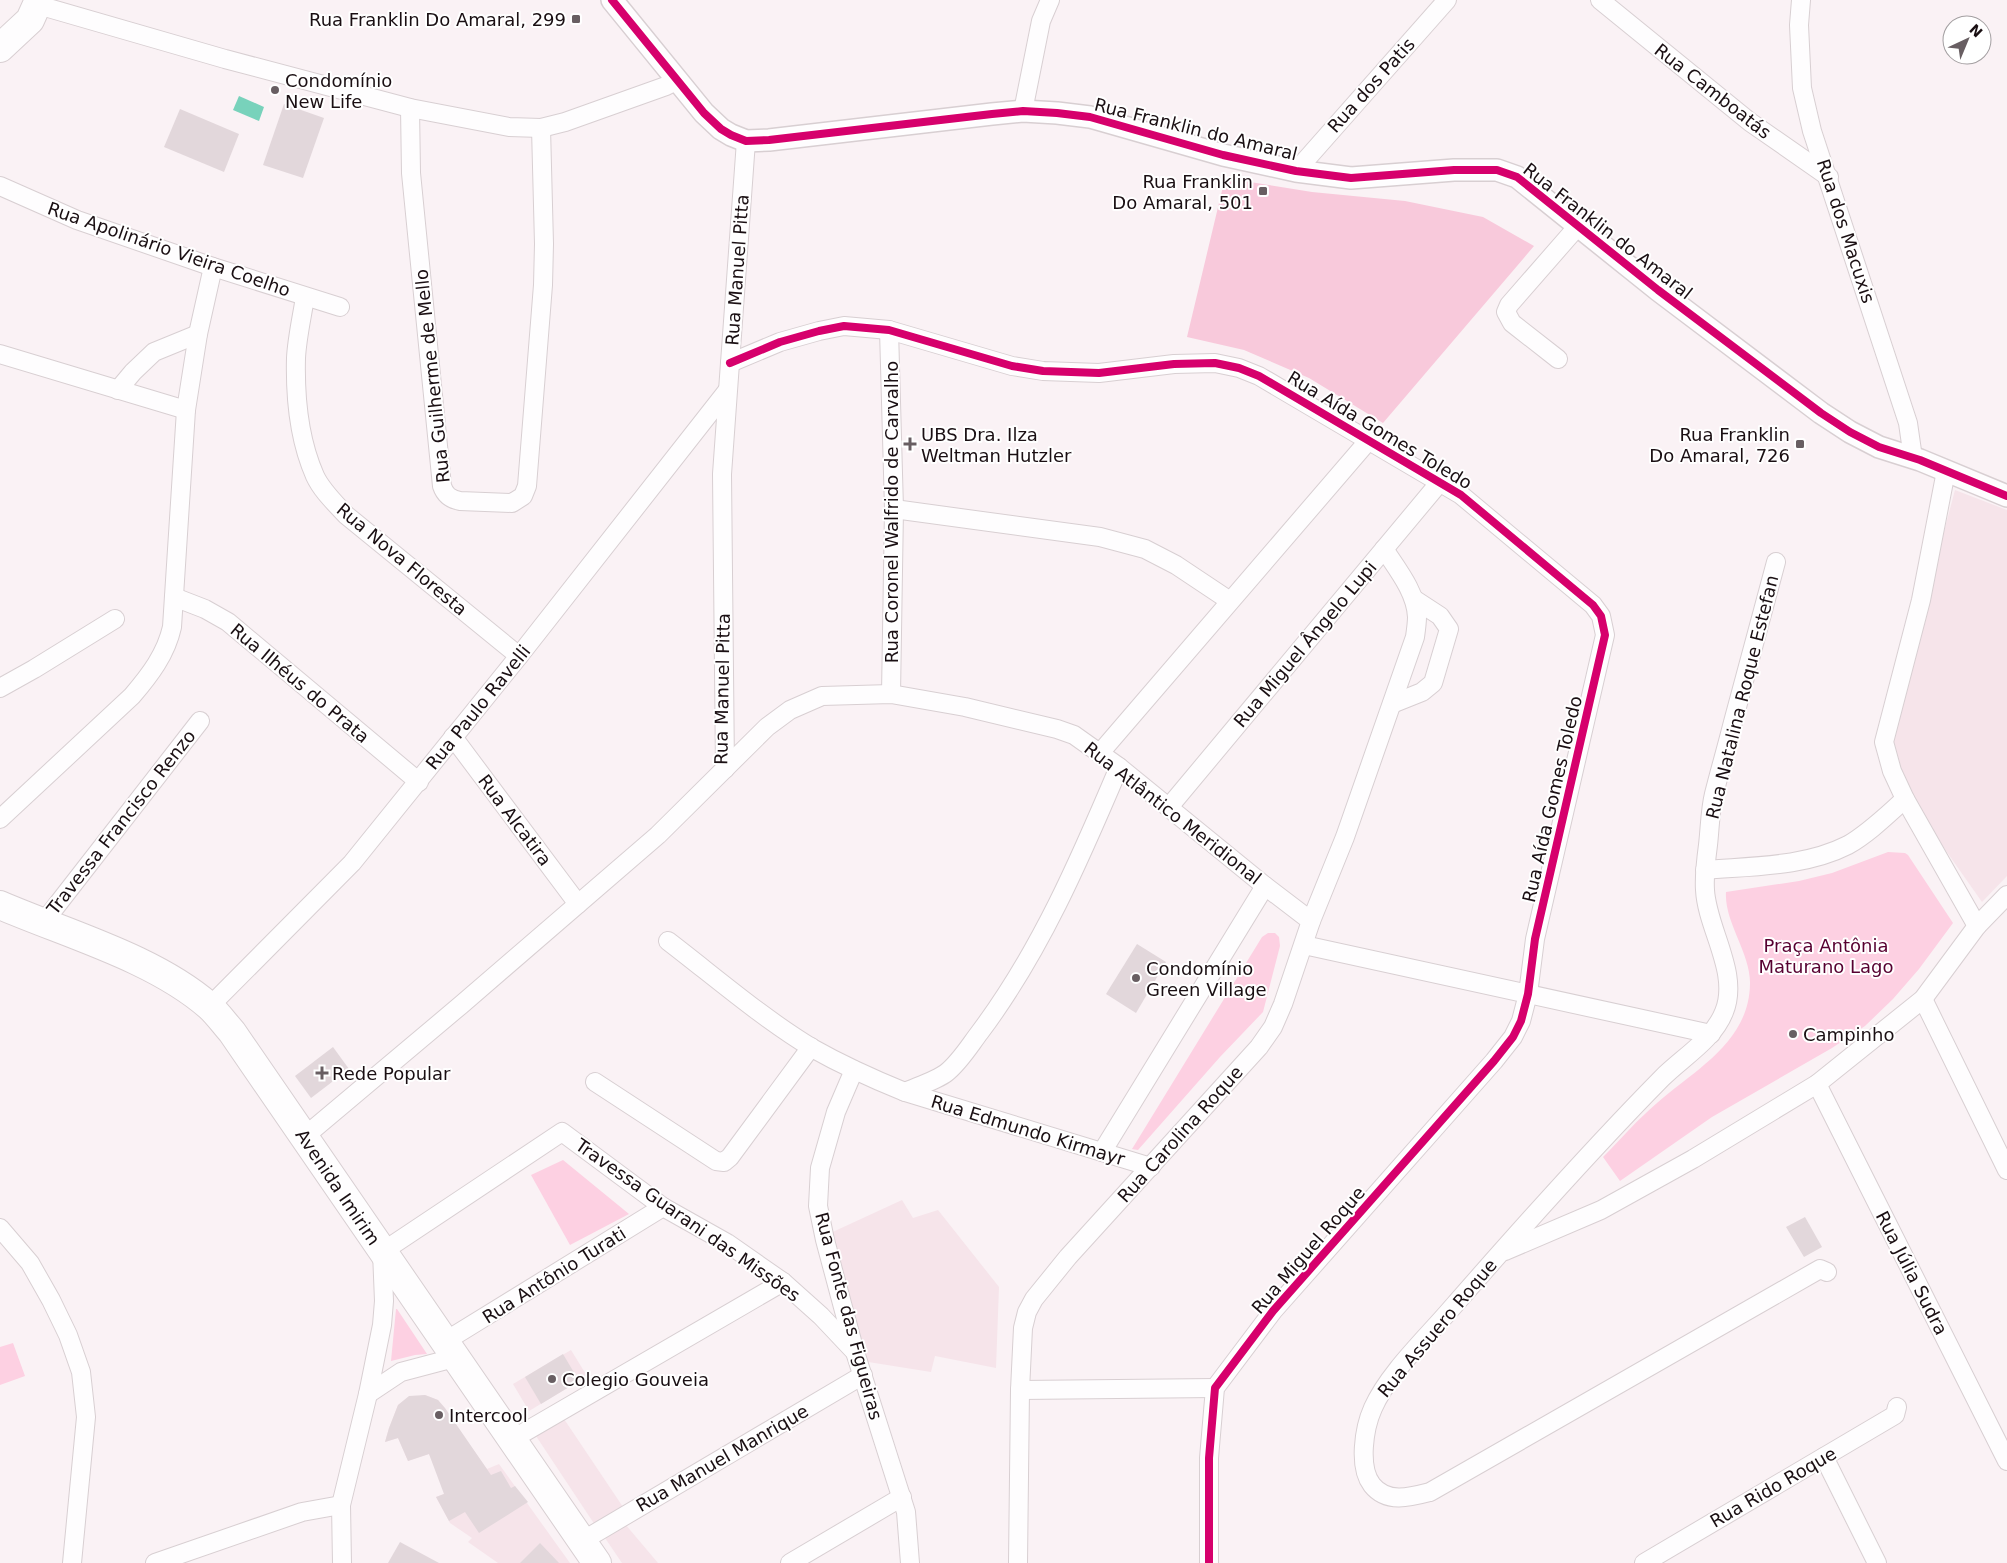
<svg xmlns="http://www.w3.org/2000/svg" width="2007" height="1563" font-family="'DejaVu Sans',sans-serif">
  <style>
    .built { fill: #f6e4ea }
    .green { fill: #fdd0e2 }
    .forest { fill: #f8c9db }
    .water { fill: #78d2bb }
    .building { fill: #e2d7db }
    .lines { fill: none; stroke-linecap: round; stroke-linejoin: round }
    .minor-casing { stroke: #d8cfd2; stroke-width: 20 }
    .tertiary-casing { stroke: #d8cfd2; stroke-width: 24 }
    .primary-casing { stroke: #d8cfd2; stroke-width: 30 }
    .minor { stroke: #fefdfe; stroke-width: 18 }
    .tertiary { stroke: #fefdfe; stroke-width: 21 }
    .primary { stroke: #fefdfe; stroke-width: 28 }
    .cycleway-casing { stroke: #fff; stroke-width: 11 }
    .cycleway { stroke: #d6006c; stroke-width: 8 }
    .poi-dot { fill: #685e62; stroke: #fff; stroke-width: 2 }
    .labels { text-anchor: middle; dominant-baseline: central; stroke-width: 4; stroke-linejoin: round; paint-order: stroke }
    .poi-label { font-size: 18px; fill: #1a0f13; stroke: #fff; text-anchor: start }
    .street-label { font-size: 18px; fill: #1a0f13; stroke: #fff }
    .park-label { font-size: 18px; fill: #570031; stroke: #fff }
  </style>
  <rect width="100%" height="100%" fill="#faf2f5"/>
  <g class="built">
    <polygon points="1955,490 2007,510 2007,876 1982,902 1923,818 1891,748 1900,697"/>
    <polygon points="902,1200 913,1218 938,1210 999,1287 996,1368 935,1356 931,1372 862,1361 824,1236"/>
    <polygon points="571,1350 587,1376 529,1411 513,1384"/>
    <polygon points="425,1395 438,1400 487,1469 499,1464 570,1563 498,1563 468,1542 472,1538 450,1523 436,1497 446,1493 429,1454 408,1461 398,1438 385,1442 389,1428 398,1405 406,1399"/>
    <polygon points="564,1419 623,1507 595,1525 536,1436"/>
    <polygon points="625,1524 658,1563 622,1563 603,1535"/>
  </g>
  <g class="green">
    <path d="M1888,852L1905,853L1908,855L1953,923L1919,969L1893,999L1865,1026L1832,1048L1712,1117L1620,1181L1603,1157C1621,1139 1638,1119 1657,1103C1696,1069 1749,1042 1750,984C1751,954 1724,922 1726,892L1799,881L1832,873Z"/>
    <polygon points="1268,933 1275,933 1279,937 1280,946 1263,1012 1220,1057 1138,1150 1132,1149 1262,937"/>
    <polygon points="563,1160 629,1214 570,1245 531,1175"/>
    <polygon points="396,1309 397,1309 427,1354 415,1355 391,1361"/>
    <polygon points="13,1343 25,1376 0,1385 0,1347"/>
  </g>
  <polygon class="forest" points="1225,178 1312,192 1405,201 1483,217 1534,246 1383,423 1309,378 1244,350 1187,337"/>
  <polygon class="water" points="239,96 264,107 259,121 233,110"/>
  <g class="building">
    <polygon points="284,104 324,118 303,178 263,165"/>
    <polygon points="180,109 239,134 224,172 164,147"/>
    <polygon points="1137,944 1166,962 1136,1013 1106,994"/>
    <polygon points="333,1047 349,1069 311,1098 295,1076"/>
    <polygon points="1805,1217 1822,1247 1804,1257 1786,1227"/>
    <polygon points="563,1354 579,1381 541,1404 525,1377"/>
    <polygon points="425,1395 438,1400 445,1408 491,1475 501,1471 511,1488 515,1486 528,1502 479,1533 465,1512 449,1521 436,1497 444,1494 429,1454 408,1461 398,1438 385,1442 389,1428 398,1405 409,1396"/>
    <polygon points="400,1542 439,1563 388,1563"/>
    <polygon points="540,1543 559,1563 520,1563"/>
  </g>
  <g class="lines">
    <defs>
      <g id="minor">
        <polyline points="1600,0 1750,122 1829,177"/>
        <polyline points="1801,0 1799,25 1802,88 1812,131 1908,423 1913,458"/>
        <polyline points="38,5 225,59 410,108 509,127 541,128 565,122 666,86 678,80"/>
        <path d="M410,108L411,173L442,486C445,495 450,499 460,501L512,503L523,496L527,486L543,285L544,244L541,128"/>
        <polyline points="1023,111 1041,21 1050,0"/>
        <polyline points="1296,171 1447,0"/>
        <polyline points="0,186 77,220 213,267 340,307"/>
        <path d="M305,297C302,317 297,338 296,358C295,397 299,440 315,476C322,491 335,503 346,515L519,656"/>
        <polyline points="889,330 894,509 891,694"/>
        <polyline points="0,354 186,410"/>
        <polyline points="1558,359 1512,323 1506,312 1509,305 1578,226"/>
        <polyline points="730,363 780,342 819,331 844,326 889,330 1012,366 1043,371 1099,373 1174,364 1215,363 1239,368 1259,376 1461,495 1593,605 1601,616 1605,635 1535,939 1528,994 1521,1021 1513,1037 1494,1061 1273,1311 1215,1388 1209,1458 1209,1563"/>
        <polyline points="118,390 133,372 154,352 198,334"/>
        <polyline points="1946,471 1921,600 1884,742 1892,771 1905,799 1977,926"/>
        <polyline points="894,509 1100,537 1145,549 1176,565 1230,601"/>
        <path d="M1776,562C1762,615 1747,669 1733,722C1727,746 1720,770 1714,794C1710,810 1710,828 1708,845C1706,860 1704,875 1705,890C1707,929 1740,973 1724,1012C1713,1040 1683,1057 1662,1078C1589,1152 1519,1231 1450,1310C1425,1339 1388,1374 1373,1408C1364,1428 1358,1467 1372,1485C1387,1504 1411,1497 1430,1492L1820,1269L1827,1272"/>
        <polyline points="174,597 205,609 228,622 419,782"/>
        <polyline points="0,688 34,669 115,619"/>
        <polyline points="1392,704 1422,692 1433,683 1449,629 1440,616 1414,599"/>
        <polyline points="453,737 578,904"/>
        <polyline points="1100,753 1369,440"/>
        <polyline points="725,769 722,474 746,141"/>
        <polyline points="1169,807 1440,482"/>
        <path d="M0,819L132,696C150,675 166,654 172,627L186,410L198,334L213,267"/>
        <path d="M1705,870C1752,866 1805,867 1848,845C1869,833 1887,815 1905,799"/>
        <polyline points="43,923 200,721"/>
        <path d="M668,941C715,977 761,1017 812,1048C842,1065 873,1079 905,1092C916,1087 937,1080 946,1073C960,1062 970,1045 980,1032C1040,952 1080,859 1119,767"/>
        <polyline points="1304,945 1711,1034"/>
        <polyline points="1923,999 2007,1170"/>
        <polyline points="209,1007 352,863 519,656 727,391"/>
        <polyline points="854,1070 836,1112 820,1168 818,1206 825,1240 855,1352 906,1512 910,1563"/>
        <polyline points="595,1082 716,1161 724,1162 730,1157 811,1047"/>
        <polyline points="1817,1084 2007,1461"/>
        <polyline points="905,1092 1151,1167"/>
        <polyline points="304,1137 461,1005 658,835 767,727 790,710 822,696 891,694 965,707 1057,729 1074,735 1119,767 1265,886 1311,921"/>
        <polyline points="1102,1152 1265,886"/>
        <polyline points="0,1228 30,1263 51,1300 68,1335 81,1372 86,1417 72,1563"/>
        <polyline points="1505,1251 1601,1210 1693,1159 1817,1084 1923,999 1977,926 2007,895"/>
        <polyline points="444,1342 663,1207"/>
        <polyline points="1020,1390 1215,1388"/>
        <polyline points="368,1394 401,1372 454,1358"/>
        <polyline points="511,1440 783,1282"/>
        <polyline points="1824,1457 1877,1563"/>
        <polyline points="582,1541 863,1375"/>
        <polyline points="155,1563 302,1512 341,1505"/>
        <polyline points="342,1563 341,1505 368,1394 382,1325 384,1301 382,1252 562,1132 663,1207 727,1243 783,1282 821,1316 855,1352"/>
        <polyline points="790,1563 902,1497"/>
        <path d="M1018,1563L1020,1390L1023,1328L1027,1312L1034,1299L1068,1257L1259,1047L1273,1027L1283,1004L1311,921L1345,837L1415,637C1416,630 1417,623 1417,617C1416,592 1397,569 1384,549"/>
        <polyline points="1644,1563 1895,1415 1897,1407"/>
      </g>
      <polyline id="tertiary" points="612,0 704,113 721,129 731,135 746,141 769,140 992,114 1023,111 1057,113 1090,117 1223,155 1296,171 1351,178 1454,170 1497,170 1517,177 1658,290 1821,413 1850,432 1879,447 1920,460 2007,496"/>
      <g id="primary">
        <polyline points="0,48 30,20 39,0"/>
        <path d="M0,905C67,934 154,958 209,1006C217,1013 224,1023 232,1032L597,1563"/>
      </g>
    </defs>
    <use href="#minor" class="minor-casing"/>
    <use href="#tertiary" class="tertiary-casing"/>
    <use href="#primary" class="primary-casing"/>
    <use href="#minor" class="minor"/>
    <use href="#tertiary" class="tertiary"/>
    <use href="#primary" class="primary"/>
    <defs>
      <g id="cycleway">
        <polyline points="612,0 704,113 721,129 731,135 746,141 769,140 992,114 1023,111 1057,113 1090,117 1223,155 1296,171 1351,178 1454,170 1497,170 1517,177 1658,290 1821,413 1850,432 1879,447 1920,460 2007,496"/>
        <polyline points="730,363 780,342 819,331 844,326 889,330 1012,366 1043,371 1099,373 1174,364 1215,363 1239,368 1259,376 1461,495 1593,605 1601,616 1605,635 1535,939 1528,994 1521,1021 1513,1037 1494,1061 1273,1311 1215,1388 1209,1458 1209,1563"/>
      </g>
    </defs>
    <use href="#cycleway" class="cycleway-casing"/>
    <use href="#cycleway" class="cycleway"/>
  </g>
  <g class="poi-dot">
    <rect x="571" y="14" width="10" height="10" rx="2.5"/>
    <circle cx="275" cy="90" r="5"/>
    <rect x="1258" y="186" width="10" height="10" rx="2.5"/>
    <path d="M907.5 436.5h5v5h5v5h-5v5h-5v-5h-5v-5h5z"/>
    <rect x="1795" y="439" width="10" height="10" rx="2.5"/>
    <circle cx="1136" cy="978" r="5"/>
    <circle cx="1793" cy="1034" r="5"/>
    <path d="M319.5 1065.5h5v5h5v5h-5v5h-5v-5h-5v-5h5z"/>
    <circle cx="552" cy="1379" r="5"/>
    <circle cx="439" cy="1415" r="5"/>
  </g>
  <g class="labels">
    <g class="poi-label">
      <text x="566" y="19" text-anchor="end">Rua Franklin Do Amaral, 299</text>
      <text x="285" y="80">Condomínio<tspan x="285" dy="21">New Life</tspan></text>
      <text x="1253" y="181" text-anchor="end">Rua Franklin<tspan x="1253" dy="21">Do Amaral, 501</tspan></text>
      <text x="921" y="434">UBS Dra. Ilza<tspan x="921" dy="21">Weltman Hutzler</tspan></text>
      <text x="1790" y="434" text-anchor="end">Rua Franklin<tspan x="1790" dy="21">Do Amaral, 726</tspan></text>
      <text x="1146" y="968">Condomínio<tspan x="1146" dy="21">Green Village</tspan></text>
      <text x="1803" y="1034">Campinho</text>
      <text x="332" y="1073">Rede Popular</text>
      <text x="562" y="1379">Colegio Gouveia</text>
      <text x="449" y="1415">Intercool</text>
    </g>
    <g class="street-label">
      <text transform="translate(1371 85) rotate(-48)">Rua dos Patis</text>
      <text transform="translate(1713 91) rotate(38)">Rua Camboatás</text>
      <text transform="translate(1196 129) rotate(14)">Rua Franklin do Amaral</text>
      <text transform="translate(1608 231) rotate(38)">Rua Franklin do Amaral</text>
      <text transform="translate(1846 231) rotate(72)">Rua dos Macuxis</text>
      <text transform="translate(169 249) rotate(19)">Rua Apolinário Vieira Coelho</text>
      <text transform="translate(737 270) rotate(-86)">Rua Manuel Pitta</text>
      <text transform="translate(432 376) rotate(-96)">Rua Guilherme de Mello</text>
      <text transform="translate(1380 430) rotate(31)">Rua Aída Gomes Toledo</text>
      <text transform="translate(891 512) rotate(-90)">Rua Coronel Walfrido de Carvalho</text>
      <text transform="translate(402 559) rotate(40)">Rua Nova Floresta</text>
      <text transform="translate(1305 644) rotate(-50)">Rua Miguel Ângelo Lupi</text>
      <text transform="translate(300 683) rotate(40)">Rua Ilhéus do Prata</text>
      <text transform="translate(722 689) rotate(-89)">Rua Manuel Pitta</text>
      <text transform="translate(1742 697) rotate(-76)">Rua Natalina Roque Estefan</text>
      <text transform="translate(478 707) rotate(-51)">Rua Paulo Ravelli</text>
      <text transform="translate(1552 799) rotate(-77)">Rua Aída Gomes Toledo</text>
      <text transform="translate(1173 813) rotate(38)">Rua Atlântico Meridional</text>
      <text transform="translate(515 820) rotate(53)">Rua Alcatira</text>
      <text transform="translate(121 822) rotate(-52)">Travessa Francisco Renzo</text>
      <text transform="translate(1028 1130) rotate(17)">Rua Edmundo Kirmayr</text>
      <text transform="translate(1180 1134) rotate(-48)">Rua Carolina Roque</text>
      <text transform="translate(338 1187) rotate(56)">Avenida Imirim</text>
      <text transform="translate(688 1220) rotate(35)">Travessa Guarani das Missões</text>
      <text transform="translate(1308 1250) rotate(-49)">Rua Miguel Roque</text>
      <text transform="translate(1912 1273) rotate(63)">Rua Júlia Sudra</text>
      <text transform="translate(554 1275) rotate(-32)">Rua Antônio Turati</text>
      <text transform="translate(849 1316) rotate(75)">Rua Fonte das Figueiras</text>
      <text transform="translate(1437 1328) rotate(-50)">Rua Assuero Roque</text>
      <text transform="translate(722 1458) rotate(-30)">Rua Manuel Manrique</text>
      <text transform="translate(1773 1487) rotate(-30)">Rua Rido Roque</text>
    </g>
    <g class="park-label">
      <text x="1826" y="945">Praça Antônia<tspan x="1826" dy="21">Maturano Lago</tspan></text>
    </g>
  </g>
  <g transform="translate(1967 40) rotate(44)"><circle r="24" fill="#ffffff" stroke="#a39fa1"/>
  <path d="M0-4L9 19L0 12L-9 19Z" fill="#685e62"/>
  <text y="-8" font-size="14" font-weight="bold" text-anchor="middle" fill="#1a0f13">N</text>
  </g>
</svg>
